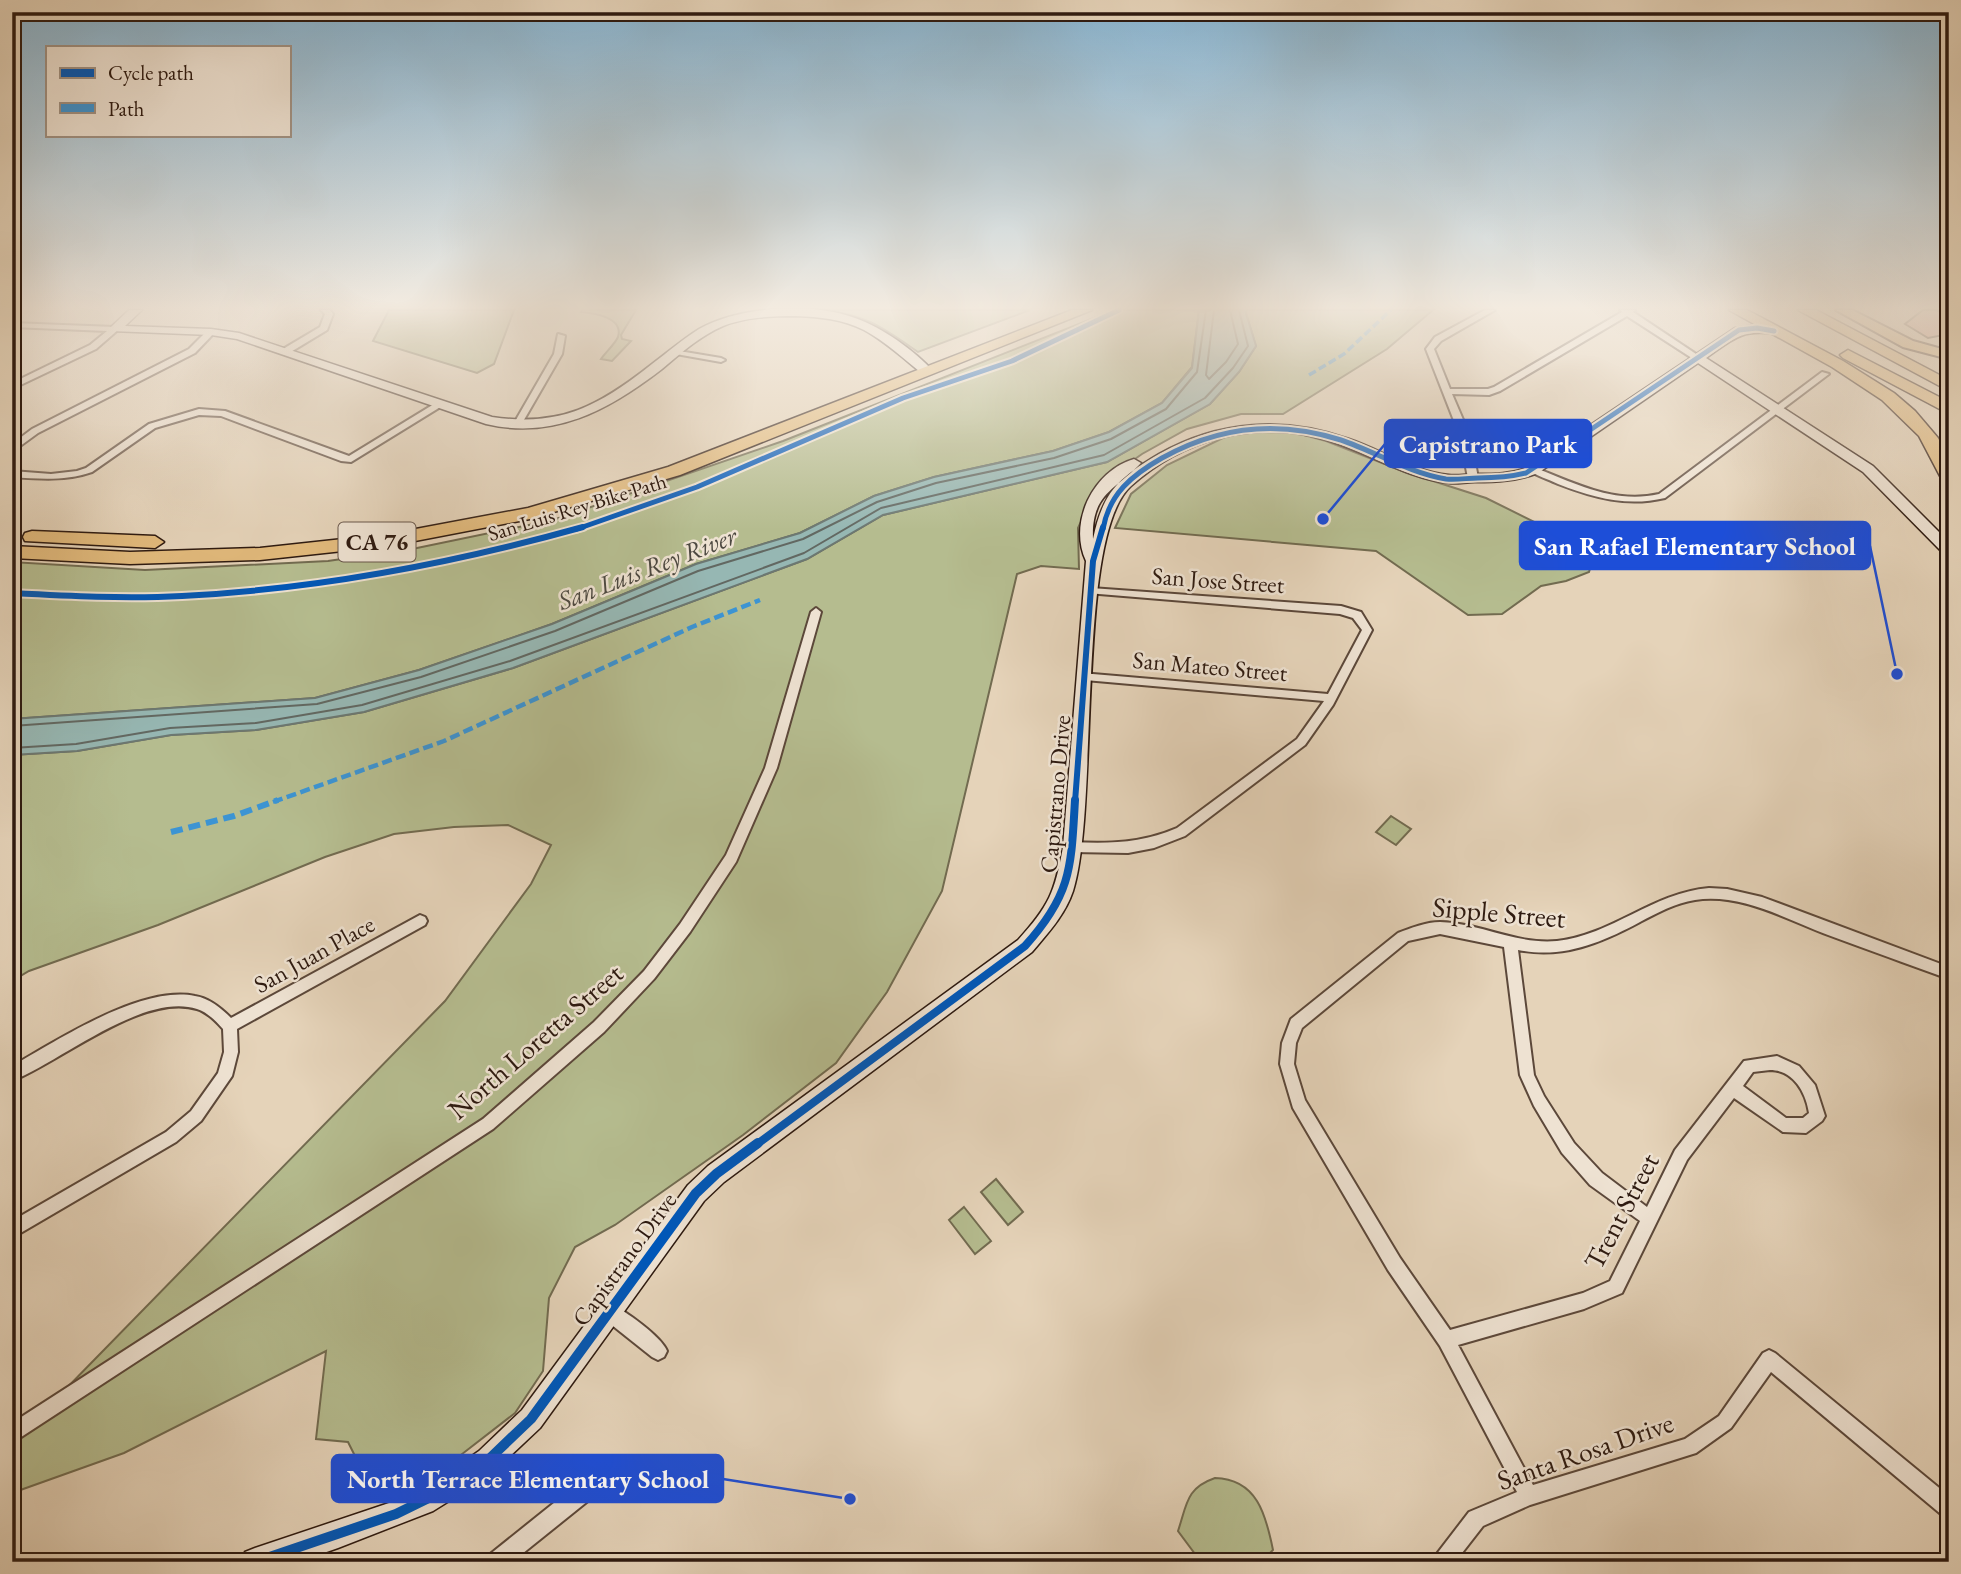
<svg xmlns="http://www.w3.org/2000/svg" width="1961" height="1574" font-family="'EB Garamond',serif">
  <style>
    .green { fill: #b5bc8f; stroke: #726b50; stroke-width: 2 }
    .water { fill: #96b7b3; stroke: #6c7872; stroke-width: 2 }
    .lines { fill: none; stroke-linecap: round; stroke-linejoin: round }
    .shore { stroke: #626862; stroke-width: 2 }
    .building { fill: #df9a8c; stroke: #2e1a10; stroke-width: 2 }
    .street-casing { stroke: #5c483a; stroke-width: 4 }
    .secondary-casing { stroke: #2e1a10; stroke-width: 3 }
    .primary-casing { stroke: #2e1a10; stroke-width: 4 }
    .highway-casing { stroke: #2e1a10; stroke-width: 3 }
    .street { fill: #eee2d2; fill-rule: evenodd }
    .secondary { fill: #eee2d2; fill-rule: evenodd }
    .primary { fill: #e2ba7c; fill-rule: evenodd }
    .highway { fill: #e2ba7c; fill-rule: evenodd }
    .quiet-far2 { stroke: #3c94d3; stroke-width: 3.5; stroke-dasharray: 8 3.5; stroke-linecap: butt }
    .quiet-far1 { stroke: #3c94d3; stroke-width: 4.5; stroke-dasharray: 10 4.5; stroke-linecap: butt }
    .quiet { stroke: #3c94d3; stroke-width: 6; stroke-dasharray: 12 6; stroke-linecap: butt }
    .cycleway-far3-casing { stroke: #eee2d2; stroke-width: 9 }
    .cycleway-far2-casing { stroke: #eee2d2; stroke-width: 10 }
    .cycleway-far1-casing { stroke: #eee2d2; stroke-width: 12 }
    .cycleway-casing { stroke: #eee2d2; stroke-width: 14 }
    .cycleway-far3 { stroke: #0057b8; stroke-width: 5 }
    .cycleway-far2 { stroke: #0057b8; stroke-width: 6 }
    .cycleway-far1 { stroke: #0057b8; stroke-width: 8 }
    .cycleway { stroke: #0057b8; stroke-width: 10 }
    .labels { text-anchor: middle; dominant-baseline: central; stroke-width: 5; stroke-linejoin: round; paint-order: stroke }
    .far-street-label { font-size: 21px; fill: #2e1a10; stroke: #eee2d2 }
    .shield { fill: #eee2d2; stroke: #68564a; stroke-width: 2 }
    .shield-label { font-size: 23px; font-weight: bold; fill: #2e1a10 }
    .street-label { font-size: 24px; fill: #2e1a10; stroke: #eee2d2 }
    .water-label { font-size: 26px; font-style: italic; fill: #4d4941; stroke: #eee2d2 }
    .near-street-label { font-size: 28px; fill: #2e1a10; stroke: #eee2d2 }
    .leader { fill: none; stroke: #1d4ed8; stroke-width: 2.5 }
    .callout-dot { fill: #1d4ed8; stroke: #eee2d2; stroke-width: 2.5 }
    .callout { fill: #1d4ed8; stroke: #1d4ed8; stroke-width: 2.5 }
    .callout-label { font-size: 26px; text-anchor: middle; font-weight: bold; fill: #fff }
  </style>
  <rect width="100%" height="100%" fill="#e5d3b9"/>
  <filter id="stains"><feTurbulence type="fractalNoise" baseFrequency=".00286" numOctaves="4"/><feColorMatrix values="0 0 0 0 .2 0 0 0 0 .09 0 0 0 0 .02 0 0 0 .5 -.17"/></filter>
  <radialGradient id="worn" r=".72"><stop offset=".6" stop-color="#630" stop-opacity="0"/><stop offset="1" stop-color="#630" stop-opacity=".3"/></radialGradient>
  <g class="green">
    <polygon points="389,310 514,310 494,364 477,373 373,341"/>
    <path d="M582,310H636L621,335L622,339L631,341L612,361L601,359C605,353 615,344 618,337C624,317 593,313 581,312Z"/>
    <path d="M822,310H1030L918,352C882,327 867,315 822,310Z"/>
    <polygon points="1114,310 1199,310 1192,367 1162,403 1109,432 1053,451 934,477 874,496 800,533 696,564 552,624 419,670 315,698 12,719 12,562 145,570 328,561 417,548 553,520 783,441"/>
    <polygon points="1245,310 1433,310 1387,349 1283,414 1241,414 1187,429 1142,454 1098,485 1078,528 1079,569 1041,566 1017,574 942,891 887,992 836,1063 743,1135 615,1225 575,1247 549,1298 543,1371 515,1413 457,1458 406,1480 371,1488 348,1442 316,1439 326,1351 124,1453 12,1493 12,1444 445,1001 531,884 551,845 508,825 454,827 394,834 325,857 158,925 29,971 12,981 12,755 77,751 171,735 256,730 364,712 513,668 807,559 883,515 1107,462 1210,404 1239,372 1256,346"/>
    <polygon points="1258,432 1296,433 1326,441 1405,472 1486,498 1595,552 1589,572 1566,581 1541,586 1502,614 1468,615 1376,551 1115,528 1131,494 1167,465 1227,436"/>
    <polygon points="1391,816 1411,829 1396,845 1376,832"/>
    <polygon points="996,1179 1023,1212 1008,1225 981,1192"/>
    <polygon points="964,1207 991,1241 975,1254 949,1220"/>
    <path d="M1215,1478C1257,1479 1266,1515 1273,1550L1261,1562H1201L1178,1531C1187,1504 1186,1488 1215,1478Z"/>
  </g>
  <polygon class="water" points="1199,310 1245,310 1256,346 1239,372 1210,404 1107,462 883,515 807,559 513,668 364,712 256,730 171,735 77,751 12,755 12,719 315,698 419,670 552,624 696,564 800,533 874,496 934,477 1053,451 1109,432 1162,403 1192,368"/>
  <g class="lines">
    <g class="shore">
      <polyline points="1214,310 1206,375 1209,379 1226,362 1238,344 1230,310"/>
      <polyline points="12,726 317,704 421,677 555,631 698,571 803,539 877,502 936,483 1054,458 1111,439 1166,409 1197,372 1206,310"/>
      <polyline points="12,748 76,744 170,728 256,723 362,705 510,661 804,553 881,508 1104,455 1205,398 1233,368 1248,346 1239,310"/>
    </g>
  </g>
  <polygon class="building" points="1923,310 1936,310 1949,315 1949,334 1928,338 1905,324"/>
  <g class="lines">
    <defs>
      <g id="street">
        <polygon points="321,310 330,310 333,314 327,330 289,353 283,353 283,349 320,327 325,314"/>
        <polygon points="1485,310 1495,310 1441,341 1434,349 1450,389 1488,389 1494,387 1622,312 1620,310 1635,310 1633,312 1702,358 1695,360 1627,316 1500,391 1489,395 1452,394 1470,436 1478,478 1473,481 1468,478 1460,436 1426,349 1435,337"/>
        <polygon points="12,323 115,327 119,329 96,349 12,389 12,383 90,345 107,331 12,327"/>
        <polygon points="208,330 215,332 195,353 38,433 12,452 12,444 32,429 189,349"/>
        <polygon points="558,334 565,336 562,354 521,425 514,427 513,425 554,354"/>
        <polygon points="673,350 721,358 725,360 721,362 676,354 672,352"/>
        <path d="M1822,372L1829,374L1665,498C1627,507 1594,498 1558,484C1548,479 1537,476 1528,470L1533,467L1536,468C1576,484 1615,504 1659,494Z"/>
        <path d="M439,401L442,402V406L351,462L341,461L221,416L199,415L155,428L92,472C66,481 40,479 12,477V471L51,474L77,471L86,468L149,424L199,409L225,411L349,456Z"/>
        <path d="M1091,588L1341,606L1361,612L1372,630L1333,705L1305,745L1185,836L1154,848L1128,853L1072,852L1067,851L1066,847L1067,843L1072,842C1109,844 1142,843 1177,828L1297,739L1324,701L1085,680L1079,676L1081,673L1328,694L1362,630L1353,618L1340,614L1087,593L1086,591Z"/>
        <polygon points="816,608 821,612 777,768 736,862 690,932 654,979 604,1032 493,1129 12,1443 12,1423 483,1119 594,1022 644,971 680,924 726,855 765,768 811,612"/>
        <path d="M1709,888L1727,889L1762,897L1949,967V979C1908,964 1868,950 1828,935C1786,919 1741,893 1695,900C1675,903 1657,913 1640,922C1601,943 1563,959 1518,950L1534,1075L1544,1096L1574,1143L1602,1173L1647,1207L1675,1150L1744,1061L1777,1056L1799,1066L1815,1085L1825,1116L1822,1121L1806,1133L1783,1132L1734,1098L1687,1160L1622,1293L1584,1309L1458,1345L1533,1485L1685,1439L1719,1416L1763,1353L1769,1350L1775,1353L1949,1496V1517L1942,1515L1771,1372L1731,1428L1696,1453L1530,1505L1483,1526L1455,1562H1433L1436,1555L1469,1512L1517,1492L1440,1346L1388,1270L1293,1108L1280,1064L1282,1043L1291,1019L1398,933C1411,928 1426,922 1440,922C1480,923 1517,945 1557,941C1612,935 1652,893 1709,888ZM1440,934L1504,947L1520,1075L1534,1106L1562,1153L1590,1185L1640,1221L1610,1281L1583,1293L1450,1330L1400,1258L1305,1100L1294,1064L1296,1043L1302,1028L1408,941ZM1770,1070C1794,1070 1806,1093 1809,1113L1803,1118H1786L1743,1086L1753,1072Z"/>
        <path d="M420,915L425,917L427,921L425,925L237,1029L238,1052L232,1076L201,1121L176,1142L12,1238V1221L166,1132L191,1111L218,1073L224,1052L223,1029C216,1021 207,1012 197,1009C143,992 60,1062 12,1081V1066C58,1040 141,985 195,996C209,998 221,1008 231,1018Z"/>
        <path d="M609,1303C624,1310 661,1336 667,1351L664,1357L658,1360L652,1357L603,1318L600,1312L603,1306Z"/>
        <polygon points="617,1456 624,1458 626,1465 624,1472 512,1562 486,1562 489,1555 610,1458"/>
      </g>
      <g id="secondary">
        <path d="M129,310H142L125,326L211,329L239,333L492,417C561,427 599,406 652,364C668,352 683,339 699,329C740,306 812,302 855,318C883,328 914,350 934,372L924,375C904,359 886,342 864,330C842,319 820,317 796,316C772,316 746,317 723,326C700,336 681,353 662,369C609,410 554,440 486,424L237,339L211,335L111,331V327Z"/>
        <path d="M1757,325L1780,331L1774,334C1741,329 1732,340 1706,358L1873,466L1949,542V556L1944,554L1863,472L1698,363L1538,473C1517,481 1497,482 1475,482C1466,482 1457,484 1449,483C1403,478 1363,449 1319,438C1252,420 1182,440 1131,486C1075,536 1100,805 1073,891C1065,915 1048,933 1032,952L724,1182L704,1201L540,1428L489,1476L433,1511L338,1548L298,1562H241L245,1552L255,1548L392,1502L440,1478L479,1451L522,1410L688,1185L708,1166L1018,940C1049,906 1055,892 1063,847L1086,561C1068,523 1093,471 1134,459L1141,463C1116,490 1091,493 1093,539C1103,492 1118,478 1159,454C1219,420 1284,416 1349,439C1382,450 1414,472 1449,475C1458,476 1467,474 1476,474C1494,474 1511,474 1528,467L1735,328Z"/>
      </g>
      <polygon id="primary" points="1836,310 1852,310 1913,341 1949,351 1949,359 1903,347"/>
      <g id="highway">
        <polygon points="1072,310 1092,310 680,475 530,519 389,546 260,560 130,564 12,558 12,546 130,552 260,548 389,534 528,508 668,467"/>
        <polygon points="1729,310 1747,310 1843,361 1894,393 1915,411 1938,438 1949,459 1949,481 1940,476 1919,436 1882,400 1832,367"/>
        <polygon points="1798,310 1816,310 1949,380 1949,391"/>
        <polygon points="1848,350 1949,402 1949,414 1843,358 1840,355"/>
        <polygon points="32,531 155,536 164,542 155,548 25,541 23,537 25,533"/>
      </g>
    </defs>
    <use href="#street" class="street-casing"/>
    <use href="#secondary" class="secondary-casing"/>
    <use href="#primary" class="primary-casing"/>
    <use href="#highway" class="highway-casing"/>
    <use href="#street" class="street"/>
    <use href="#secondary" class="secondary"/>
    <use href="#primary" class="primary"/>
    <use href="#highway" class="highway"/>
    <polyline class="quiet-far2" points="1309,375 1344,354 1391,310"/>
    <polyline class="quiet-far1" points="273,802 444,741 692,627 760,600"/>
    <polyline class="quiet" points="171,832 234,816 278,800"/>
    <defs>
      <g id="cycleway-far3">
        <polyline points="577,529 697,487 903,398 1012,361 1119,310"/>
        <path d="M1103,529C1109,494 1132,475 1162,458C1219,426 1279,420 1341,440C1376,452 1409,473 1446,479C1457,480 1468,478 1478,478C1495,478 1510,477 1526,473L1739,330L1757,328L1774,331"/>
      </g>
      <g id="cycleway-far2">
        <path d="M12,593C68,596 125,599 182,596C319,589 451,564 583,527"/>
        <polyline points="1075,802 1093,561 1103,527"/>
      </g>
      <path id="cycleway-far1" d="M756,1145L1025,946C1072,894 1071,867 1075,800"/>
      <polyline id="cycleway" points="255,1562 396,1514 449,1488 488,1460 531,1419 696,1193 716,1174 758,1143"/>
    </defs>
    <use href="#cycleway-far3" class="cycleway-far3-casing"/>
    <use href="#cycleway-far2" class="cycleway-far2-casing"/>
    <use href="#cycleway-far1" class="cycleway-far1-casing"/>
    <use href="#cycleway" class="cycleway-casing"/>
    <use href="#cycleway-far3" class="cycleway-far3"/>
    <use href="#cycleway-far2" class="cycleway-far2"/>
    <use href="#cycleway-far1" class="cycleway-far1"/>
    <use href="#cycleway" class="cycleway"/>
  </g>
  <linearGradient id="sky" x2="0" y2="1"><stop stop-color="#87b5d3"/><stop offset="0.58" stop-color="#f3ebe0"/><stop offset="1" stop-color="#f3ebe0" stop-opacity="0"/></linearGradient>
  <rect width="1961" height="530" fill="url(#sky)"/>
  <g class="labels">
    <g class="far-street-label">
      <text transform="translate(577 507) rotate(-17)">San Luis Rey Bike Path</text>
    </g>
    <rect class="shield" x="338.5" y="522.5" width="77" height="39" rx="5"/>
    <g class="shield-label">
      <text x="377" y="542">CA 76</text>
    </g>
    <g class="street-label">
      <text transform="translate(1218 580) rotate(4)">San Jose Street</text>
      <text transform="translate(1210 666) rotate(5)">San Mateo Street</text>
      <text transform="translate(1055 794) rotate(-85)">Capistrano Drive</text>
      <text transform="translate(314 954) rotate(-29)">San Juan Place</text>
      <text transform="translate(624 1259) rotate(-54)">Capistrano Drive</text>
    </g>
    <g class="water-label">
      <text transform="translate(647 568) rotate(-21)">San Luis Rey River</text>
    </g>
    <g class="near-street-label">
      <text transform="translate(1499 912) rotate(5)">Sipple Street</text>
      <text transform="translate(535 1041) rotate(-41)">North Loretta Street</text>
      <text transform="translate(1621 1211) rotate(-62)">Trent Street</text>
      <text transform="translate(1585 1451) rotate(-19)">Santa Rosa Drive</text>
    </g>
  </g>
  <path class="leader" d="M1323 519L1385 444M1897 674L1870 546M850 1499L723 1479"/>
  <g class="callout-dot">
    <circle cx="1323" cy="519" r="7"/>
    <circle cx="1897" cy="674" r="7"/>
    <circle cx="850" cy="1499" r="7"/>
  </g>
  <g class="callout">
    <rect x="1385" y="420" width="206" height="47" rx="7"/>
    <rect x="1520" y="522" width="350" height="47" rx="7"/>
    <rect x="332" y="1455" width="391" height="47" rx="7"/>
  </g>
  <g class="callout-label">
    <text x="1488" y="453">Capistrano Park</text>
    <text x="1695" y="555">San Rafael Elementary School</text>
    <text x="528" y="1488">North Terrace Elementary School</text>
  </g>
  <rect width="1961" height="1574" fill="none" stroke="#e5d3b9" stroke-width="42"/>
  <rect x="14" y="14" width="1933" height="1546" fill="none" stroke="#2e1a10" stroke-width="3.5"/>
  <rect x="21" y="21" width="1919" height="1532" fill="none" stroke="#2e1a10" stroke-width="2"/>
  <rect x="46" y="46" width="245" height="91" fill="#eee2d2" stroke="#a19284" stroke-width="2"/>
  <rect x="60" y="68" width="35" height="10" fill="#0057b8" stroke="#a19284" stroke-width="2"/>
  <text x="108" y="80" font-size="21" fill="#2e1a10">Cycle path</text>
  <rect x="60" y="103" width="35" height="10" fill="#3c94d3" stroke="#a19284" stroke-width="2"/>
  <text x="108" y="116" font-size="21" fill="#2e1a10">Path</text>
  <rect width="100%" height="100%" filter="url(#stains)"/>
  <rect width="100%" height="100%" fill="url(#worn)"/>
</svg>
